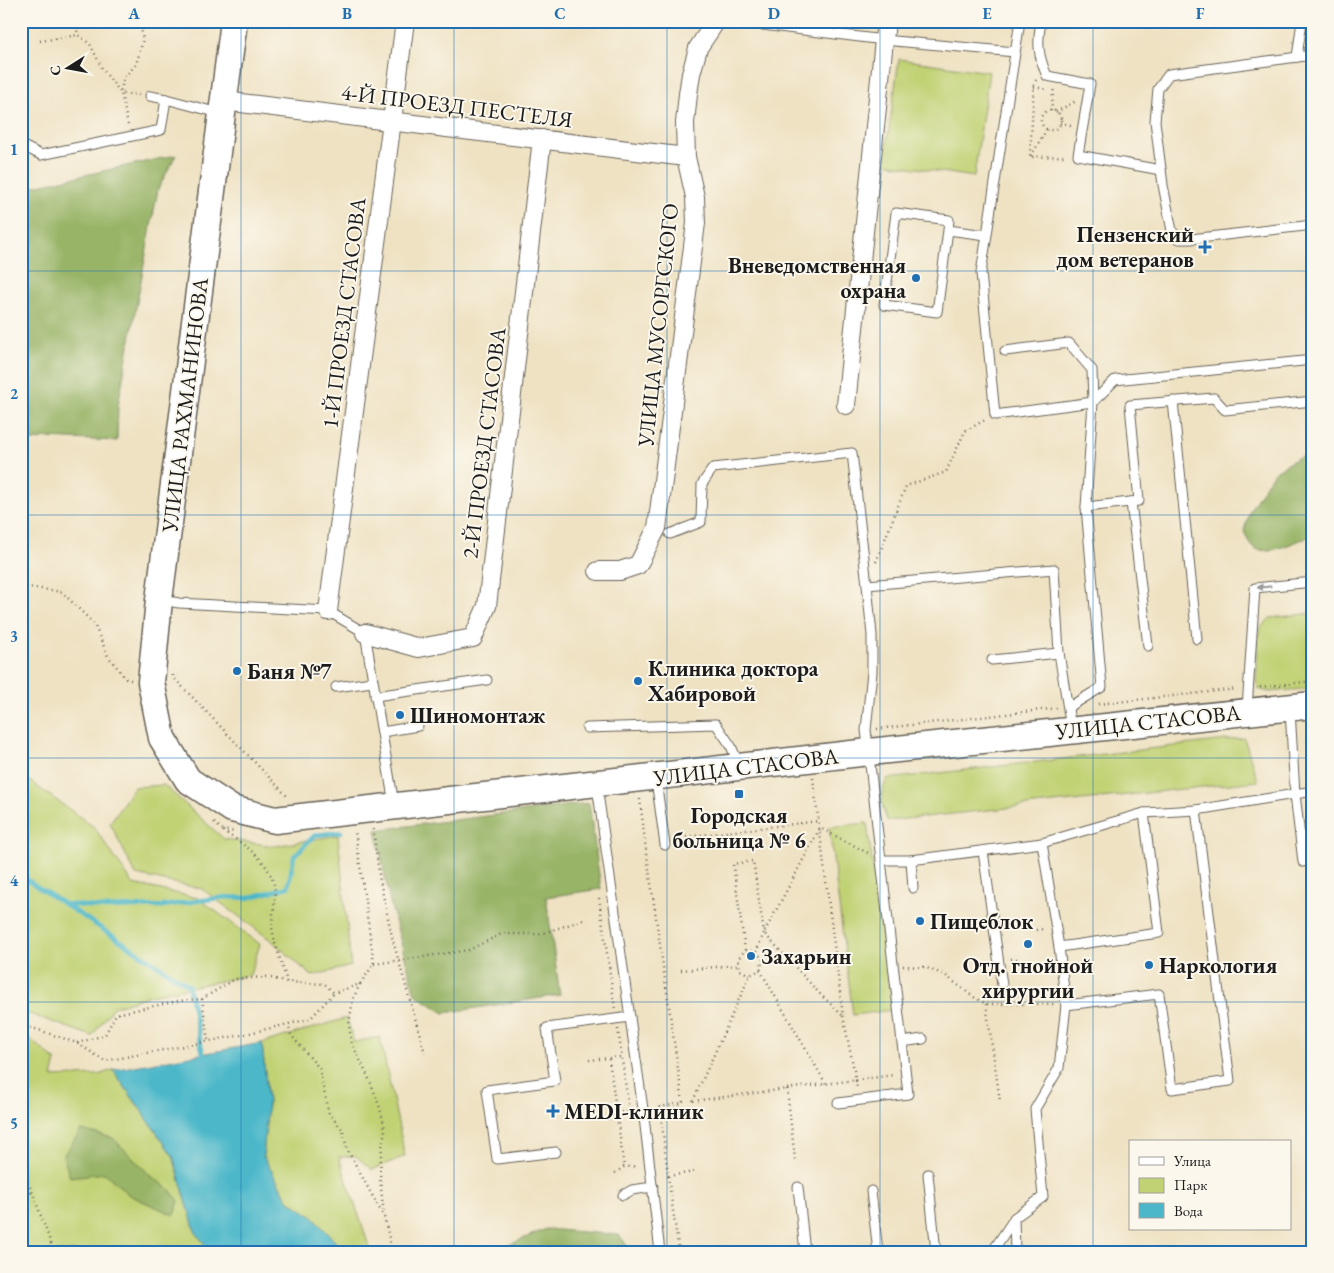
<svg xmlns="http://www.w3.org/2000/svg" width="1334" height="1273" font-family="'EB Garamond',serif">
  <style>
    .green { fill: #c1d275; stroke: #6e7748 }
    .forest { fill: #98b466; stroke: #5a6841 }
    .water { fill: #4cb7c9; stroke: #346a72 }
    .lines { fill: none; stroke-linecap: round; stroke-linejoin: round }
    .stream { stroke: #4cb7c9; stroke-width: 4.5 }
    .service-casing { stroke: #666156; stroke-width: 11 }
    .minor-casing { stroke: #666156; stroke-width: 20 }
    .primary-casing { stroke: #666156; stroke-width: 29 }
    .path { stroke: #666156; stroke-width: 2.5; stroke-dasharray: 1 4; stroke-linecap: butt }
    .service { stroke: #fff; stroke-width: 9 }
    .minor { stroke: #fff; stroke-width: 18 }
    .primary { stroke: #fff; stroke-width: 26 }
    .oneway { fill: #999 }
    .grid { fill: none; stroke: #1f6fb2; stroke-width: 1; stroke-opacity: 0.55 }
    .poi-dot { fill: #1f6fb2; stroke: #fbf7ec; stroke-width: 2 }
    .labels { text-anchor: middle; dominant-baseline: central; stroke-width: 4; stroke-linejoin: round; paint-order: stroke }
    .street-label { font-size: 22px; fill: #1c1c1c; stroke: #fbf7ec }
    .poi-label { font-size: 22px; font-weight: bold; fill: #1c1c1c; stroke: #fbf7ec; text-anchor: start }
    .neatline { fill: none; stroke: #1f6fb2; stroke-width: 2 }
    .grid-label { font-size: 16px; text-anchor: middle; font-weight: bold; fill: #1f6fb2 }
  </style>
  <rect width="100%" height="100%" fill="#fbf7ec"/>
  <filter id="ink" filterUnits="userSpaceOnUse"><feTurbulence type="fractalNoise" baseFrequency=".02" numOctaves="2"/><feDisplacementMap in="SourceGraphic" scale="10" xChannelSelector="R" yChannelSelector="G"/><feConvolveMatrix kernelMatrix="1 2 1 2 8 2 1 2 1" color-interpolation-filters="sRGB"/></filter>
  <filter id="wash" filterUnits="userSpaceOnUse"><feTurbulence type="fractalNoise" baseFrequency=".0096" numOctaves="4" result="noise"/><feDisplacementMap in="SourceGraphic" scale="20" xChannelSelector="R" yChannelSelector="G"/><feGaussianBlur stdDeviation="1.12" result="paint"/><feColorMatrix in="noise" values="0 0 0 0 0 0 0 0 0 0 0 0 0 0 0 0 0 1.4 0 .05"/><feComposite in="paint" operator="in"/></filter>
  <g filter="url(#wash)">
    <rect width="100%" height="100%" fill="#efe2c3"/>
    <g class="green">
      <polygon points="899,59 989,72 974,177 884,163"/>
      <polygon points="1313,613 1313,688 1269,692 1259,689 1256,682 1259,629 1270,618"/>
      <path d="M1244,738L1258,781L887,821C881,803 879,797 887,779Z"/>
      <polygon points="21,775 94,827 133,884 198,898 260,944 250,975 151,995 113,1007 92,1036 21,1011"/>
      <polygon points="164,785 224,839 275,846 338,835 351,966 312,976 272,941 202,889 136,875 110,823 134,787"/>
      <polygon points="867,823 892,1010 853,1015 829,827"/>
      <polygon points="347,1018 354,1042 380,1037 405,1156 372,1170 356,1156 339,1157 371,1252 342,1252 340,1247 313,1217 288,1200 263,1156 268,1103 262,1043"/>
      <polygon points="21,1034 30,1039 56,1061 52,1077 98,1075 113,1070 173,1156 195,1231 210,1252 21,1252 21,1079 27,1078 21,1065"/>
    </g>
    <g class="forest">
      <polygon points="176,155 158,189 118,405 117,441 46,438 21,444 21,189"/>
      <path d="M1313,454V535C1298,540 1264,559 1252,546C1248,542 1246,536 1244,531L1250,510L1274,472L1297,458Z"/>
      <polygon points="589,803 601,889 546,897 560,995 444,1013 415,994 390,902 376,830"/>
      <polygon points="81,1130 113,1138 150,1175 169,1189 179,1201 174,1215 129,1195 105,1173 70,1177 63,1156"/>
      <polygon points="546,1229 619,1235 632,1252 501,1252 506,1246"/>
    </g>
    <polygon class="water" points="262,1043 268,1103 263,1156 288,1200 313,1217 340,1247 342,1252 210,1252 195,1231 173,1156 113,1070"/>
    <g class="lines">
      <g class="stream">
        <polyline points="21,876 188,985 204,1058"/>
        <polyline points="66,904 105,908 163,906 225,897 248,898 288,887 294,856 315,835 341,832"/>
      </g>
    </g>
  </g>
  <g filter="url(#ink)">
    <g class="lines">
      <defs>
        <g id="service">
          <polyline points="730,21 884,40 1015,52"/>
          <path d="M1041,21C1037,44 1038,55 1047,76L1090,84L1078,155L1161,170"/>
          <polyline points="1313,55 1169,74 1158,89 1155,121 1163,185 1172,231 1179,239 1191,239 1313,225"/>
          <polyline points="1297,57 1302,21"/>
          <polyline points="150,96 166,99 219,113"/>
          <polyline points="21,145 41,155 161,130 166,99"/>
          <polyline points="948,230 949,220 896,213 884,305 937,312 948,230 986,235"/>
          <polyline points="1005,351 1069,343 1092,370 1093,402 995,415 981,273 1020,21"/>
          <polyline points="1173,401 1197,639"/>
          <polyline points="1131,502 1148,646"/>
          <polyline points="1086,507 1139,501 1130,405 1214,398 1225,410 1313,401"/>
          <polyline points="670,534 701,522 702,484 713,468 852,453 867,585"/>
          <polyline points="162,600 179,603 328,611 365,633 394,804"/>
          <polyline points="992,660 1059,653"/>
          <polyline points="336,687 372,682"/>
          <polyline points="375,696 487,680"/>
          <polyline points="1069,707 1102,687 1086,507 1093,402 1115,380 1313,360"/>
          <polyline points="1247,709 1255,588 1313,582"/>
          <polyline points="587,728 716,724 731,746 739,765"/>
          <polyline points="382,732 418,726"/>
          <polyline points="656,780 665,845"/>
          <polyline points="597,786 643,1109 660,1252"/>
          <polyline points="983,851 1002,985"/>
          <polyline points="881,860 911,860 1042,843 1144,813 1196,810 1295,794 1290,710"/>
          <polyline points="911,860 913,888"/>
          <polyline points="1303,862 1295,794 1313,791"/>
          <polyline points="1059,947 1159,933 1144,813"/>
          <polyline points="1066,1005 1159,994 1172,1089 1230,1081 1196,810"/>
          <polyline points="902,1042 923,1039"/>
          <polyline points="838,1103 908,1094 866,730 872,672 872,635 867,585 1054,569 1059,653 1071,728"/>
          <polyline points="556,1152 497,1159 487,1090 555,1081 547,1028 630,1017"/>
          <polyline points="928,1174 936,1252"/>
          <polyline points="798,1187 805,1252"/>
          <polyline points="871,1191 878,1252"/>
          <polyline points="623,1195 632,1190 653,1187"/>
          <polyline points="994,1252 994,1249 1014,1219"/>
          <polyline points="1015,1252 1014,1218 1043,1197 1035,1109 1059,1068 1066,1005 1059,947 1042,843"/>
        </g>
        <g id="minor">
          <polyline points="224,101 686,157"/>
          <polyline points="846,405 886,21"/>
          <polyline points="598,571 620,571 638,565 657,528 696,223 695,197 686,157 685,123 688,94 691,74 698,48 716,21"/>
          <polyline points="328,611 405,21"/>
          <polyline points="365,633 419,648 473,638 487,606 542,139"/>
        </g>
        <polyline id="primary" points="234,21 159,600 151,682 162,738 188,780 232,809 275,820 869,752 1313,705"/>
      </defs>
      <use href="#service" class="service-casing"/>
      <use href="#minor" class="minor-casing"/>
      <use href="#primary" class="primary-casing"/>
      <g class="path">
        <polyline points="75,21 78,35 90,44 103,70 121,93 139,95"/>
        <polyline points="40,41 78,35"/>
        <polyline points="1036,80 1034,84 1030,157 1066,156"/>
        <polyline points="1034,87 1046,89"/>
        <circle cx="1051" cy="120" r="10"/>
        <polyline points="1051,111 1054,87"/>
        <polyline points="1056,112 1076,101"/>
        <polyline points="1060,123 1071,125"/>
        <polyline points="128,125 121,93 123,78 136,65 143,40 140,21"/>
        <polyline points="1031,156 1047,129"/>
        <polyline points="876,562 906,486 946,472 965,431 985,420"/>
        <polyline points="21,586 62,592 94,624 108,656 126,679 131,680"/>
        <polyline points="173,675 173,677 289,798"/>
        <polyline points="1260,687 1313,681"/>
        <polyline points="1098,704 1237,689"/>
        <polyline points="877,729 1058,708"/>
        <polyline points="813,778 843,1016 856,1080 894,1075"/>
        <polyline points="640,799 645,842 683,1103 660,1107 668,1176 694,1172"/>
        <polyline points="214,823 223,830 236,832"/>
        <polyline points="373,829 380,881 393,941 425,1053"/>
        <path d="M223,831C246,846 275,863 275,895C275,905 272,915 272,926C273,940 283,967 287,982"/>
        <polyline points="676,838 819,821"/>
        <polyline points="599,898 615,1008"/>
        <polyline points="1036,930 1044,929"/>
        <polyline points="745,950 733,864 753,861 764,933 756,952"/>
        <polyline points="1011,959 1019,959"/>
        <polyline points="374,964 469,950 501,934 540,934 583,920"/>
        <polyline points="903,966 924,967 945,975 972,996 986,1004 1054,1004"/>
        <polyline points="681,970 739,965"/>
        <polyline points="760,970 826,1084"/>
        <polyline points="360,984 353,999 349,1024 351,1041 370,1081 380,1108 385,1129 381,1155 380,1179 384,1215"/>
        <polyline points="202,999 208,1040"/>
        <polyline points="986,1004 1000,1101"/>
        <polyline points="842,1015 820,994 764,933 820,828 868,853"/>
        <polyline points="21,1024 77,1043 105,1061 241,1035 310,1019 334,993 360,984 374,964 355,831"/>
        <polyline points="288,1024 291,1035 319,1068 329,1114 343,1130 347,1149 385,1219 392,1252"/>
        <polyline points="618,1029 629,1111"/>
        <polyline points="77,1043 105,1035 116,1014 178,1001 202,999 235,979 267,977 287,982 325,984 334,993"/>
        <polyline points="609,1059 624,1167"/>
        <polyline points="589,1060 621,1057"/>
        <polyline points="787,1089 795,1160"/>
        <polyline points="693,1101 750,975 760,970 763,959 756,952 745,950 738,959 740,970 750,975"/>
        <polyline points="693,1101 856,1080 857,1090"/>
        <polyline points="608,1119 617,1113 629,1111"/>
        <polyline points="21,1169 32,1191 54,1252"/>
        <polyline points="615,1173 624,1167 638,1166"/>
        <polyline points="668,1176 679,1252"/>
        <polyline points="21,1205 32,1191"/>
      </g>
      <use href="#service" class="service"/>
      <use href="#minor" class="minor"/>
      <use href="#primary" class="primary"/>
    </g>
    <defs><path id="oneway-solid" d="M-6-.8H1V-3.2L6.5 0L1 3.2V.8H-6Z" transform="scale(1.25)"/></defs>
    <use class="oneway" href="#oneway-solid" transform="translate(1264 587) rotate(174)"/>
  </g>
  <path class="grid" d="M241,21V1252M454,21V1252M667,21V1252M880,21V1252M1093,21V1252M21,271H1313M21,515H1313M21,758H1313M21,1002H1313"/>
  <g class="poi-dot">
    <path d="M1202.5 239.5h5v5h5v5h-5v5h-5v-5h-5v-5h5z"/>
    <circle cx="916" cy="278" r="5"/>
    <circle cx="237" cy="671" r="5"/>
    <circle cx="638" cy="681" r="5"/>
    <circle cx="400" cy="715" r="5"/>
    <rect x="734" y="789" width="10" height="10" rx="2.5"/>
    <circle cx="920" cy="921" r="5"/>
    <circle cx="1028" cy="944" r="5"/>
    <circle cx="751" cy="956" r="5"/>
    <circle cx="1149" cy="965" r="5"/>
    <path d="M550.5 1103.5h5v5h5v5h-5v5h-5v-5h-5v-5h5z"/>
  </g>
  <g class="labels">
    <g class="street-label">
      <text transform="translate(457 106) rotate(7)">4-Й ПРОЕЗД ПЕСТЕЛЯ</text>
      <text transform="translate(344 313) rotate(-83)">1-Й ПРОЕЗД СТАСОВА</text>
      <text transform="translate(658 325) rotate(-84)">УЛИЦА МУСОРГСКОГО</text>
      <text transform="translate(185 405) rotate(-83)">УЛИЦА РАХМАНИНОВА</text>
      <text transform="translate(484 443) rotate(-83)">2-Й ПРОЕЗД СТАСОВА</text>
      <text transform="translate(1148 722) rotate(-6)">УЛИЦА СТАСОВА</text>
      <text transform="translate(746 767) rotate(-7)">УЛИЦА СТАСОВА</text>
    </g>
    <g class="poi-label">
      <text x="1194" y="234" text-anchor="end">Пензенский<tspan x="1194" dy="25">дом ветеранов</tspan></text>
      <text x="906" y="265" text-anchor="end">Вневедомственная<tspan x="906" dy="25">охрана</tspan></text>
      <text x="648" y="668">Клиника доктора<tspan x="648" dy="25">Хабировой</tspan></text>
      <text x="247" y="671">Баня №7</text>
      <text x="410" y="715">Шиномонтаж</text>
      <text x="739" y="815" text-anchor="middle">Городская<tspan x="739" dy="25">больница № 6</tspan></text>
      <text x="930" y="921">Пищеблок</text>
      <text x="761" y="956">Захарьин</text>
      <text x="1028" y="965" text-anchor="middle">Отд. гнойной<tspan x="1028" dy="25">хирургии</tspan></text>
      <text x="1159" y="965">Наркология</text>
      <text x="564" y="1111">MEDI-клиник</text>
    </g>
  </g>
  <rect width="1334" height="1273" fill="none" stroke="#fbf7ec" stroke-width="55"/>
  <rect x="1129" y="1140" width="162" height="90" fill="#fbf7ec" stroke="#a29f99"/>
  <rect x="1139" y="1157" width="25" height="8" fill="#ffffff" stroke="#a29f99"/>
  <text x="1174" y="1166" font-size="15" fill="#1c1c1c">Улица</text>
  <rect x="1139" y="1178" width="25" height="15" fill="#c1d275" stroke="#a29f99"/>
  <text x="1174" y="1190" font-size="15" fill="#1c1c1c">Парк</text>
  <rect x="1139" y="1203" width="25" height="15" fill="#4cb7c9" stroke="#a29f99"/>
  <text x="1174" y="1216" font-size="15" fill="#1c1c1c">Вода</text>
  <g transform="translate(68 68) rotate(259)" stroke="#fbf7ec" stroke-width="4" paint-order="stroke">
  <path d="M0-4L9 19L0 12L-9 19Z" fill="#1c1c1c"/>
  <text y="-8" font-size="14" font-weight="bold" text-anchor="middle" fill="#1c1c1c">С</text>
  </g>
  <rect x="28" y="28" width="1278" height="1218" class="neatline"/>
  <g class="grid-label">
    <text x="134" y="19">A</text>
    <text x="347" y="19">B</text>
    <text x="560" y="19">C</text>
    <text x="774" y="19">D</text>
    <text x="987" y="19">E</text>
    <text x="1200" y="19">F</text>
    <text x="14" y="155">1</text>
    <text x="14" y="399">2</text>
    <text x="14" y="642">3</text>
    <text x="14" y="886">4</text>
    <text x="14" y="1129">5</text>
  </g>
</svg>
